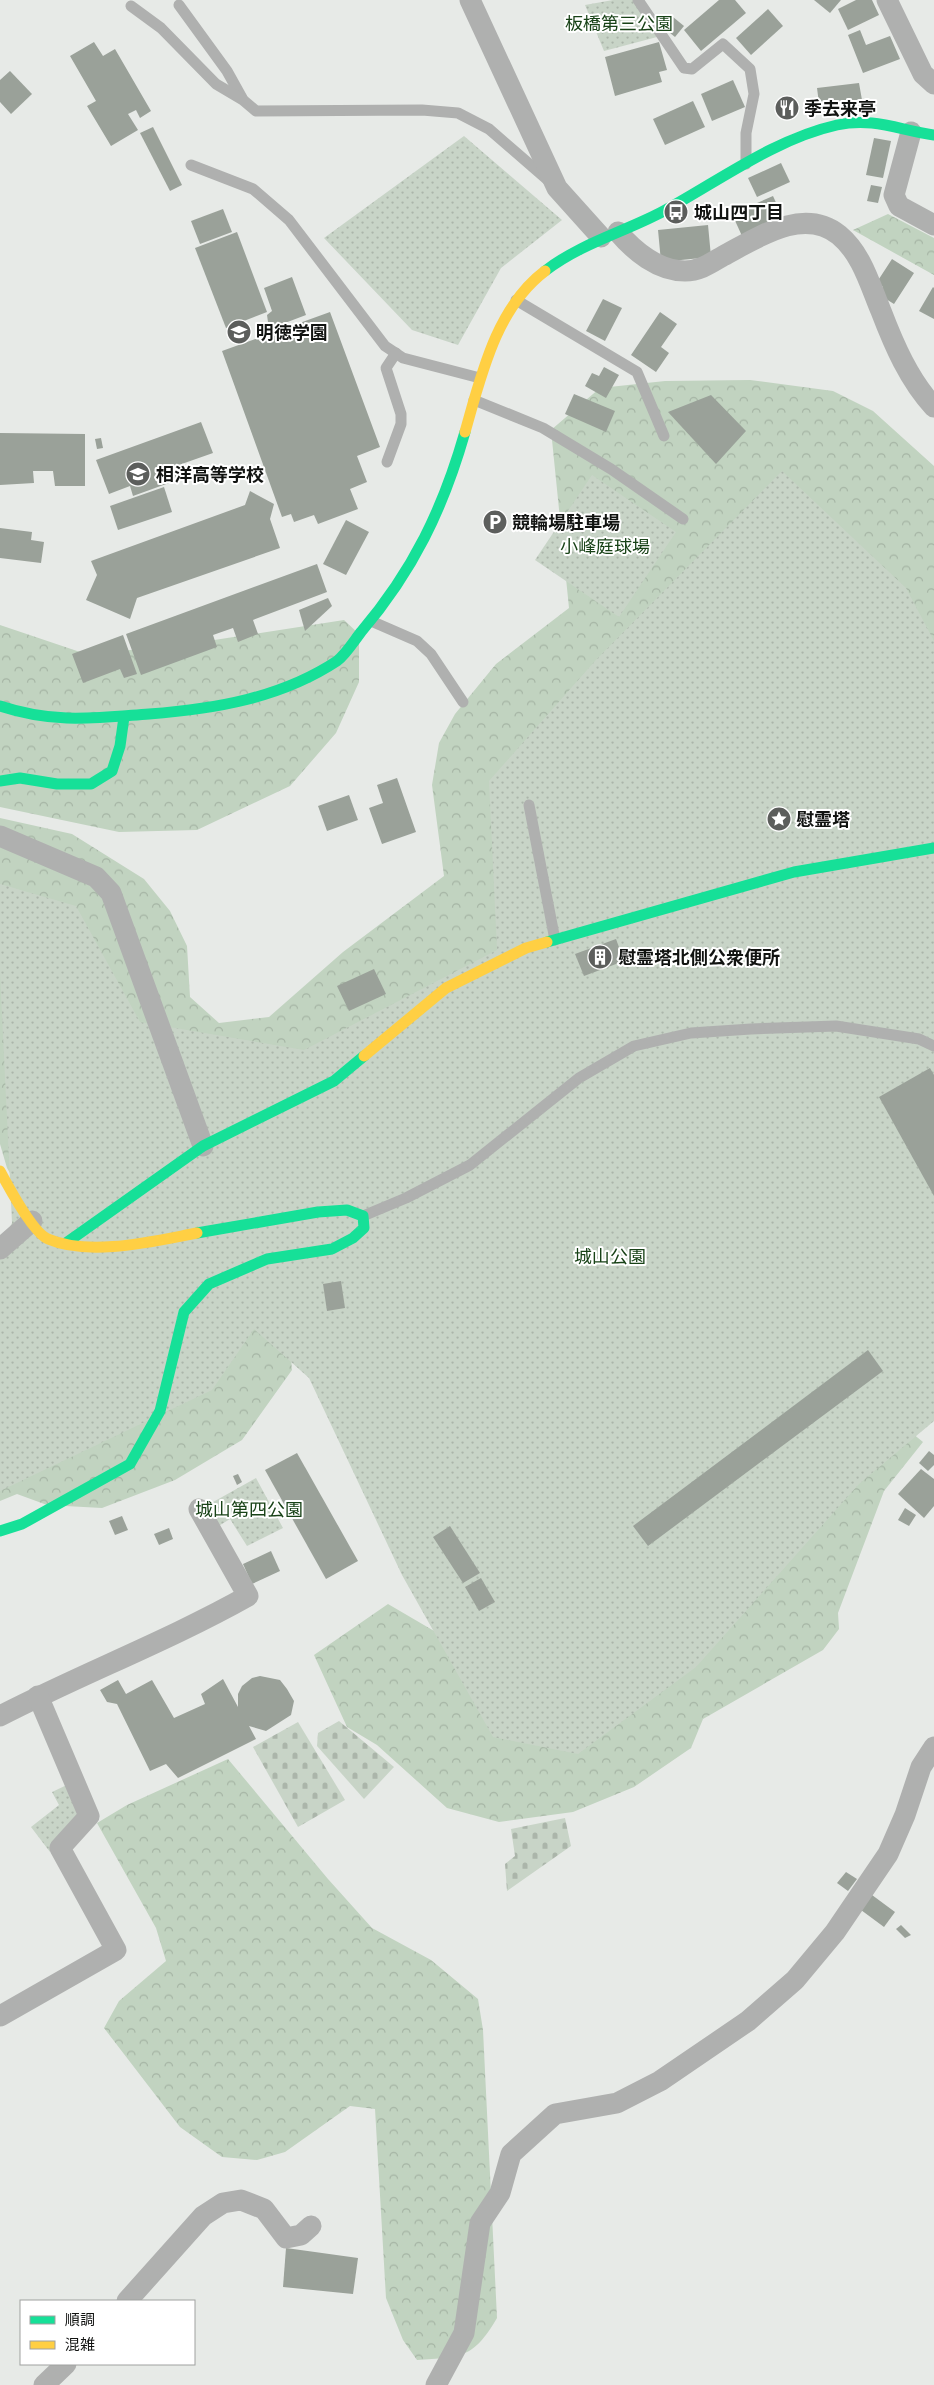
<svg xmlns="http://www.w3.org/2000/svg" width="934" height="2385" font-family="'IBM Plex Sans','Noto Sans JP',sans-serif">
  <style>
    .forest { fill: url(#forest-crowns) }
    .cemetery { fill: url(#cemetery-stones) }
    .park { fill: url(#park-dots) }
    .building { fill: #9aa199 }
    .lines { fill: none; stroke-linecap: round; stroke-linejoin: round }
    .lane { stroke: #afb0af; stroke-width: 11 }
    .street { stroke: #afb0af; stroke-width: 21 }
    .fast { stroke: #16e098; stroke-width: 11 }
    .slow { stroke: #ffcf43; stroke-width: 11 }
    .labels { text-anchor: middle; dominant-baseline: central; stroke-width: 4; stroke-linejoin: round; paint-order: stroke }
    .park-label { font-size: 18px; fill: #184217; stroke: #fff }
    .poi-label { font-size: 18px; font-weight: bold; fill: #111311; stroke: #fff; text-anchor: start }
  </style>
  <defs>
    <pattern id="forest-crowns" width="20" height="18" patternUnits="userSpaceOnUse" patternTransform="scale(1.25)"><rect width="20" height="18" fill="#c1d3c0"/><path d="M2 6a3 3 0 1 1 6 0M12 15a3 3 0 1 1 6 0" fill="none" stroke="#a5b4a4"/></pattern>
    <pattern id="cemetery-stones" width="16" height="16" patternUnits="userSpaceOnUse" patternTransform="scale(1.25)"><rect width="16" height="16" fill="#c8d4c7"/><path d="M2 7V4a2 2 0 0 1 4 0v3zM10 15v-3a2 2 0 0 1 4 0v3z" fill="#abb5aa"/></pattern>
    <pattern id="park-dots" width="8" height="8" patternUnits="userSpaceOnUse" patternTransform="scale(1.25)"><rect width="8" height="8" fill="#c8d4c7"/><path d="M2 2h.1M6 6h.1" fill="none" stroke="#abb5aa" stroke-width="1.8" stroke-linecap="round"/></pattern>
  </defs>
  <rect width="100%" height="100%" fill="#e7eae7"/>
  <g class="forest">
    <polygon points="888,214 934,238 934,275 853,230"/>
    <polygon points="750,380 833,391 873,411 934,466 934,1033 283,1259 292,1370 242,1440 175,1480 102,1508 47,1505 17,1494 0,1501 0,1372 100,1325 7,1168 0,1144 0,818 72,834 144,879 170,911 187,946 190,997 219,1023 269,1017 343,952 444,876 432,785 439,743 455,714 496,664 569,608 551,430 600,388 665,381"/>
    <polygon points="344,620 359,634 359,682 336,733 290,786 197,830 119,832 0,807 0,625 83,653 163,648"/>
    <polygon points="907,1429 923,1442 884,1491 838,1613 839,1629 823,1650 703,1719 691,1748 634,1787 573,1812 499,1822 447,1808 377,1745 347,1727 314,1655 388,1604 441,1635"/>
    <path d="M228,1759L328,1879L372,1928L431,1960L478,1999L483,2030L497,2318C473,2359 461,2357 417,2360L403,2340L386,2298L375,2109L350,2106L285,2152L257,2160L222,2157L180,2127L104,2028L119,2001L166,1961L156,1928L97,1823L127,1805Z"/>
  </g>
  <g class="cemetery">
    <polygon points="339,1721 394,1767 364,1799 317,1746 318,1733"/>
    <polygon points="298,1722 345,1800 298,1827 253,1747"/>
    <polygon points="565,1818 571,1846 507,1891 505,1864 515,1856 511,1829"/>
  </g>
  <g class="park">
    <polygon points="613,0 633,0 657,37 604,51 585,5"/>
    <polygon points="464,136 562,220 501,268 458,345 412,330 324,238"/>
    <polygon points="782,471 906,588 934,641 934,1421 859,1484 696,1667 578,1754 493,1737 402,1575 309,1378 254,1329 212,1390 0,1491 0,1245 12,1223 0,973 0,884 76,906 140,1022 304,1050 497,950 489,781 595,661"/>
    <polygon points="592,475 676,532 619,617 535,560"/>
    <polygon points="256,1478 283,1528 247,1546 230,1519 217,1527 206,1506"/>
    <polygon points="71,1783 85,1814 50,1852 31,1827 59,1805 52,1792"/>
  </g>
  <g class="building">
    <polygon points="719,0 735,0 746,13 701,51 684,30"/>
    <polygon points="814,0 841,0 830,13"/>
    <polygon points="856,0 872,0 879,15 848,30 838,9"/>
    <polygon points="768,9 783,26 751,55 736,38"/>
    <polygon points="673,17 684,26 675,37 664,28"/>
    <polygon points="860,30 866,45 890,36 900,59 863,73 848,35"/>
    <polygon points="94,42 103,56 115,49 151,111 140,118 136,110 128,114 138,130 111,146 87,106 96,101 70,56"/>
    <polygon points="659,42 667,70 659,72 662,82 615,96 605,57"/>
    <polygon points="10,71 32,94 11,114 0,102 0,80"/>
    <polygon points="733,80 745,107 712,121 701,94"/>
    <polygon points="859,83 862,100 839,103 840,108 820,111 817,88"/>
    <polygon points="693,101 705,127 665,145 653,119"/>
    <polygon points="153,127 182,185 170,191 140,133"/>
    <polygon points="874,138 891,141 883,178 866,175"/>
    <polygon points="781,163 790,182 757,197 748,178"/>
    <polygon points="871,185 882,187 878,203 867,201"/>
    <polygon points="773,196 783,218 742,236 732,214"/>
    <polygon points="223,209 232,232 200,244 191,221"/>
    <polygon points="708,225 711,257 661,262 658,230"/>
    <polygon points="237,232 267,312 226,328 195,248"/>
    <polygon points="892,259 914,273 894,304 878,294 883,287 877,282"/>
    <polygon points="292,277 306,315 269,329 267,315 272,311 264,288"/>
    <polygon points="933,287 934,288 934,319 919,311"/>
    <polygon points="603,299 622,308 605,341 586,331"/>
    <polygon points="330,312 380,447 357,456 367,482 350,489 358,509 318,524 314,515 294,522 291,514 282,517 222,351"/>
    <polygon points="660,312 677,324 661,347 669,353 656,372 631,355"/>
    <polygon points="604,367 619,375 606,398 585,386 592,373 599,376"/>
    <polygon points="574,394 615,411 606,432 565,414"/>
    <polygon points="711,395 746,431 716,464 668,412"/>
    <polygon points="201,422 213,453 176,466 180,479 133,496 130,486 109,494 96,460"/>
    <polygon points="0,433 85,434 85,486 55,486 53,471 33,471 34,483 0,485"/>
    <polygon points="101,438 103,448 97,449 95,439"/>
    <polygon points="164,487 172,512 118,530 110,506"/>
    <polygon points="250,491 274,504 270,519 280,548 137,598 130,619 86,600 97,575 91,561 245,505"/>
    <polygon points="346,520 369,532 346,575 323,564"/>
    <polygon points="0,528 32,532 31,540 44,542 41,563 0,558"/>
    <polygon points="317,564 327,592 253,620 258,634 238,642 233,628 213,635 217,647 141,675 126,634"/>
    <polygon points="328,598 332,606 305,631 299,610"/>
    <polygon points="123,635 137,674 124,678 120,669 83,683 72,654"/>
    <polygon points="397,778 416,832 382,844 369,808 383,803 377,785"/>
    <polygon points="349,795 358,820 327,831 318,806"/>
    <polygon points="616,939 624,961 584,976 575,954"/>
    <polygon points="374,969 386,994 349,1011 337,986"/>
    <polygon points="930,1068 934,1075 934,1196 879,1097"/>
    <polygon points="341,1281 345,1308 327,1311 323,1284"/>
    <polygon points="868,1350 883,1371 648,1546 633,1526"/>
    <polygon points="929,1451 934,1455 934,1465 928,1471 919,1463"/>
    <polygon points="297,1453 358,1561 326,1579 265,1470"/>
    <polygon points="921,1469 934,1479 934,1506 924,1518 898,1494"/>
    <polygon points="238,1474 242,1482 237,1485 233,1476"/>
    <polygon points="905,1508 916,1515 909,1526 898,1520"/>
    <polygon points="122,1516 128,1530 115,1535 109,1521"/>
    <polygon points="450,1526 480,1573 463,1583 433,1537"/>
    <polygon points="169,1528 173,1539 159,1545 154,1534"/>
    <polygon points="271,1551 280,1571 252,1584 243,1564"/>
    <polygon points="481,1578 495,1602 479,1611 465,1587"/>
    <polygon points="260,1676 280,1680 287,1689 294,1701 291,1715 266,1731 249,1726 256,1739 178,1778 166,1764 150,1771 117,1704 107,1702 100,1690 118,1680 126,1694 152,1680 174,1718 205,1704 201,1694 223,1679 238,1707 238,1694 242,1686 252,1678"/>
    <polygon points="846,1872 857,1879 848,1891 837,1883"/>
    <polygon points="872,1895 895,1912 884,1927 861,1910"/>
    <polygon points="901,1925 911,1935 905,1938 896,1929"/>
    <polygon points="286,2248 358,2258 353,2294 283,2287"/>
  </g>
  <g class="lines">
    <g class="lane">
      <polyline points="638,0 684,68 692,69 723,44 750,69 754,94 746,133 746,164"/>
      <polyline points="179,5 227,71 242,98"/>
      <polyline points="131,6 161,28 216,84 243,100 256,111 422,110 458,113 489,129 549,181"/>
      <polyline points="191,165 253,189 289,220 385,346 403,358 480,378"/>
      <polyline points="516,300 637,372 664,436"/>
      <polyline points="474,400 543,428 611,469 683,519"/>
      <polyline points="387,462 401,424 401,414 386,368 396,353"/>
      <polyline points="371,621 417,641 431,654 463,702"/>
      <polyline points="529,805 555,940"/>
      <polyline points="363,1216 406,1198 470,1165 579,1078 634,1046 691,1033 751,1029 836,1026 919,1039 934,1046"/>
    </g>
    <g class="street">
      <polyline points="470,0 557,188 601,237"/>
      <polyline points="887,0 923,74 934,84"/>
      <polyline points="911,132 894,195 899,206 934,225"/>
      <path d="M618,232C634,251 658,271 685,271C700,271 711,263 723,256C757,238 803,206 839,235C862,254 870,285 881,311C894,345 909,380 934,407"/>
      <polyline points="0,836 96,877 111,893 203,1146"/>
      <polyline points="0,1249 32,1221"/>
      <path d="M0,1716C81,1674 168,1641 248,1596L199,1509"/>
      <polyline points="0,2016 116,1950 60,1848 89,1816 38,1696"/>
      <polyline points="127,2301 203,2216 223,2203 241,2200 264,2209 286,2238 301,2235 311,2226"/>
      <polyline points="44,2385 66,2364"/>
      <polyline points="436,2385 464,2333 480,2223 500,2193 511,2154 555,2114 617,2103 660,2081 748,2021 795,1980 835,1932 888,1854 905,1815 921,1767 934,1747"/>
    </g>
    <g class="fast">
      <path d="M545,271C580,244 621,233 660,213C716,183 774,139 837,125C873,117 899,130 934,135"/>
      <path d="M0,706C54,724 95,718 149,714C215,709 281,698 337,661C346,654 354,641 361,632C413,571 443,509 465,432"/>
      <polyline points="0,781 20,778 57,784 91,784 112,771 120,746 124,717"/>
      <polyline points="547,942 794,872 934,848"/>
      <polyline points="66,1243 203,1146 334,1081 364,1056"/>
      <polyline points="0,1531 22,1524 130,1464 160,1411 184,1312 209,1284 267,1259 332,1249 353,1238 364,1228 363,1216 347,1210 318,1212 197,1233"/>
    </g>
    <g class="slow">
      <path d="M465,432C481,376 496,308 545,271"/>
      <polyline points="364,1056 446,988 526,948 547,942"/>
      <path d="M0,1171C8,1186 33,1233 48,1239C90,1257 154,1241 197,1233"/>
    </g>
  </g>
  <defs>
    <symbol id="restaurant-disc" viewBox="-11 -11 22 22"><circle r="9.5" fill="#5c5e5c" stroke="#fff"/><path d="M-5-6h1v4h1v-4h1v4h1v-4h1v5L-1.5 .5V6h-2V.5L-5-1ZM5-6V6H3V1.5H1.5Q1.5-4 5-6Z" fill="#fff"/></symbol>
    <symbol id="bus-disc" viewBox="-11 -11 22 22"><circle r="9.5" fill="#5c5e5c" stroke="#fff"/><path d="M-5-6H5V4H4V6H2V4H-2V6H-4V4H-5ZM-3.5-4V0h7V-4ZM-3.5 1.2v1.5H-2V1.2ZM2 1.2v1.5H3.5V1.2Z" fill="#fff"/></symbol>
    <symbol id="school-disc" viewBox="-11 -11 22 22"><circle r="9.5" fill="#5c5e5c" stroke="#fff"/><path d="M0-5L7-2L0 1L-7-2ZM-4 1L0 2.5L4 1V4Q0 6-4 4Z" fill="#fff"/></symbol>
    <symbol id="parking-disc" viewBox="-11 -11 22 22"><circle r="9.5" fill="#5c5e5c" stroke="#fff"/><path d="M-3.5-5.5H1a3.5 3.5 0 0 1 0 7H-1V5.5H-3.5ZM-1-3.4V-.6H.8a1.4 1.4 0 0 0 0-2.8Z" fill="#fff"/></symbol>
    <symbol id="sight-disc" viewBox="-11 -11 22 22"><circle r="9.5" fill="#5c5e5c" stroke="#fff"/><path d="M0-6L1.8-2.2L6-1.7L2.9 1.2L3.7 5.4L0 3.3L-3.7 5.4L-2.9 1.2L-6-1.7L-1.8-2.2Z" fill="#fff"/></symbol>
    <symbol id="building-disc" viewBox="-11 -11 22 22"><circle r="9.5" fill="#5c5e5c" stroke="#fff"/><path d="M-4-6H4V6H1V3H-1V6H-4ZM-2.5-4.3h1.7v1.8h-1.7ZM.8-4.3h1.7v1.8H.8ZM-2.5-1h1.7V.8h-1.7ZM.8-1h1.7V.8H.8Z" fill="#fff"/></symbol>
  </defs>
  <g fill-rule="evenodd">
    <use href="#restaurant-disc" x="773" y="94" width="28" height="28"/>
    <use href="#bus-disc" x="662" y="198" width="28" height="28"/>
    <use href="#school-disc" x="225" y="318" width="28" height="28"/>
    <use href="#school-disc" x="124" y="460" width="28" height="28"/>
    <use href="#parking-disc" x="481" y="508" width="28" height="28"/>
    <use href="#sight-disc" x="765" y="805" width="28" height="28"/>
    <use href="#building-disc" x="586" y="943" width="28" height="28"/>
  </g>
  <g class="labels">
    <g class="park-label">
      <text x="619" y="23">板橋第三公園</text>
      <text x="605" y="546">小峰庭球場</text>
      <text x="610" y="1256">城山公園</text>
      <text x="249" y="1509">城山第四公園</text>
    </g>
    <g class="poi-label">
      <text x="804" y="108">季去来亭</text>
      <text x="694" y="212">城山四丁目</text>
      <text x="256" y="332">明徳学園</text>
      <text x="156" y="474">相洋高等学校</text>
      <text x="512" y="522">競輪場駐車場</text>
      <text x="796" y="819">慰霊塔</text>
      <text x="618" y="957">慰霊塔北側公衆便所</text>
    </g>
  </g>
  <rect x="20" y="2300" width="175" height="65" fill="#ffffff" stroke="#a0a1a0"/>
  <rect x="30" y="2316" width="25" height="8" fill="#16e098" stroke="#a0a1a0"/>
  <text x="65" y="2325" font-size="15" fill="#111311">順調</text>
  <rect x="30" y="2341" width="25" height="8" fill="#ffcf43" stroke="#a0a1a0"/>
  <text x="65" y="2350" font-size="15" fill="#111311">混雑</text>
</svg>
